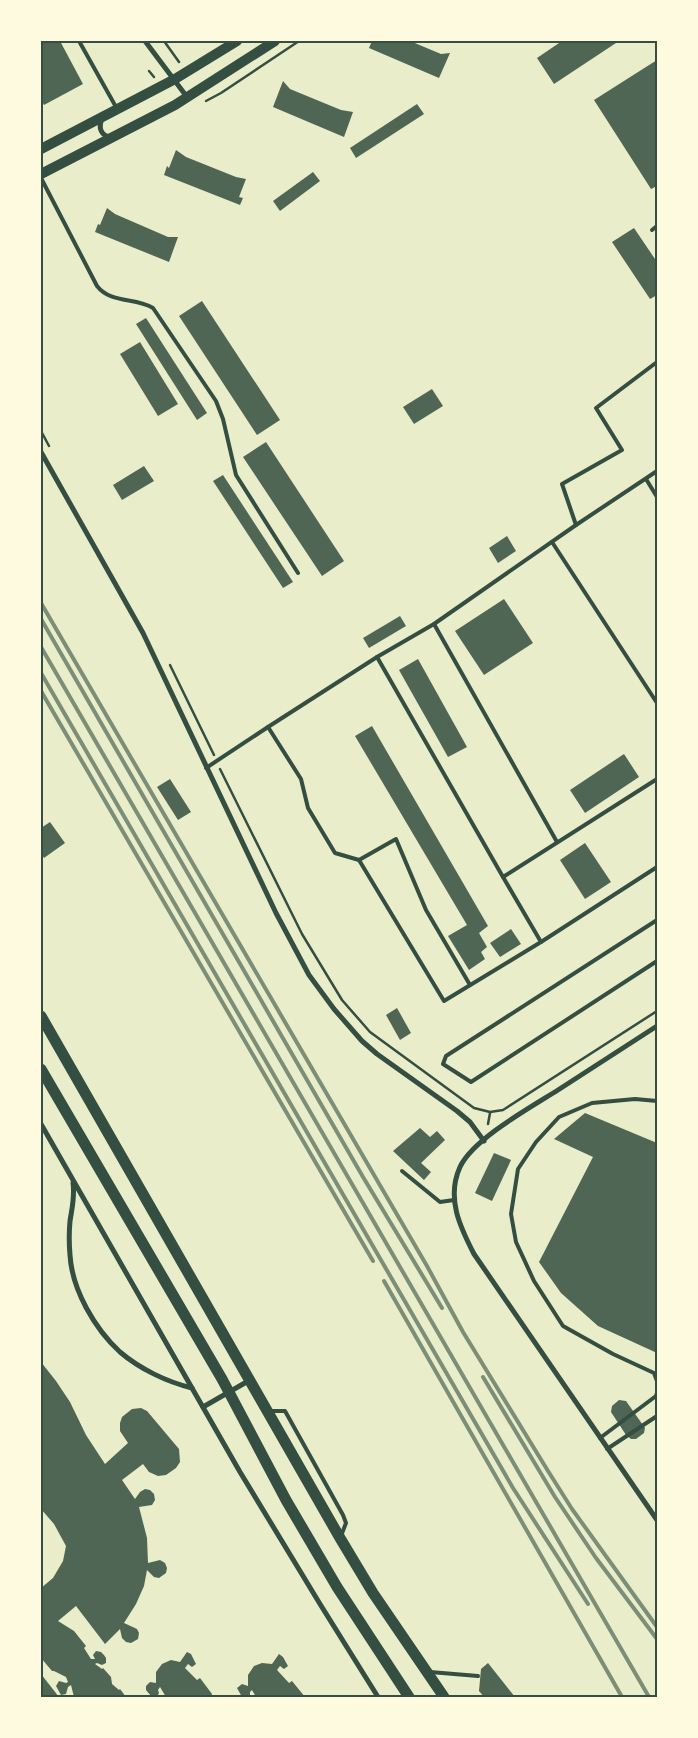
<svg xmlns="http://www.w3.org/2000/svg" width="698" height="1738" font-family="Ubuntu,sans-serif">
  <style>
    .building { fill: #4f6655 }
    .lines { fill: none; stroke-linecap: round; stroke-linejoin: round }
    .path { stroke: #344e41; stroke-width: 2.5 }
    .service { stroke: #344e41; stroke-width: 4 }
    .minor { stroke: #344e41; stroke-width: 5 }
    .secondary { stroke: #344e41; stroke-width: 10 }
    .primary { stroke: #344e41; stroke-width: 11 }
    .rail { stroke: #7c8e77; stroke-width: 4 }
    .neatline { fill: none; stroke: #344e41; stroke-width: 2 }
  </style>
  <rect width="100%" height="100%" fill="#e9edc9"/>
  <g class="building">
    <polygon points="41,41 60,41 83,84 44,105 41,100"/>
    <polygon points="372,41 410,41 441,54 450,53 439,78 369,48"/>
    <polygon points="562,41 619,41 554,84 537,58"/>
    <polygon points="657,60 657,186 651,189 594,100"/>
    <polygon points="283,81 290,89 341,110 353,112 344,137 273,107"/>
    <polygon points="417,104 424,114 356,158 350,148"/>
    <polygon points="176,150 186,157 236,177 246,179 239,197 243,198 240,205 164,175 167,166 169,168"/>
    <polygon points="313,172 320,181 280,211 273,201"/>
    <polygon points="107,208 115,214 168,237 178,237 169,262 95,232 98,224 100,225"/>
    <polygon points="634,228 657,262 657,295 650,299 612,242"/>
    <polygon points="202,301 280,420 257,435 179,316"/>
    <polygon points="146,318 207,413 197,420 136,324"/>
    <polygon points="140,342 178,404 158,416 120,354"/>
    <polygon points="432,389 443,406 414,424 403,407"/>
    <polygon points="266,442 344,561 322,576 243,457"/>
    <polygon points="144,466 154,481 122,500 113,485"/>
    <polygon points="223,475 293,582 283,588 213,481"/>
    <polygon points="507,536 516,551 498,563 489,548"/>
    <polygon points="504,599 533,643 484,675 455,631"/>
    <polygon points="400,616 406,626 369,648 363,638"/>
    <polygon points="418,659 467,747 448,757 399,670"/>
    <polygon points="372,726 488,926 479,933 487,947 481,952 485,959 469,970 448,936 467,925 355,736"/>
    <polygon points="624,754 639,777 585,813 570,790"/>
    <polygon points="170,779 191,812 178,820 157,787"/>
    <polygon points="50,822 65,843 44,858 41,853 41,828"/>
    <polygon points="585,843 611,882 585,899 560,860"/>
    <polygon points="511,929 521,944 500,957 490,943"/>
    <polygon points="397,1008 411,1033 400,1040 386,1015"/>
    <polygon points="585,1113 657,1143 657,1353 598,1326 561,1293 539,1262 593,1157 554,1139"/>
    <polygon points="420,1128 430,1137 437,1131 445,1140 421,1163 431,1172 424,1180 393,1151"/>
    <polygon points="494,1153 511,1160 492,1201 475,1193"/>
    <polygon points="41,1362 56,1381 70,1402 86,1435 105,1464 128,1443 120,1431 120,1423 122,1417 132,1409 141,1408 147,1411 179,1449 180,1462 176,1468 166,1475 158,1476 149,1472 143,1464 122,1480 135,1499 140,1492 145,1489 150,1490 154,1494 155,1500 152,1505 139,1507 147,1538 148,1563 160,1560 165,1563 167,1568 166,1573 159,1578 154,1577 147,1570 144,1586 136,1604 124,1623 137,1629 139,1633 138,1639 131,1643 126,1642 122,1638 120,1629 105,1644 76,1606 58,1621 74,1631 86,1646 84,1648 91,1659 95,1659 93,1655 96,1651 101,1652 104,1655 106,1658 106,1663 102,1665 97,1663 95,1664 102,1669 103,1668 111,1677 112,1684 119,1690 120,1689 126,1697 74,1697 71,1685 68,1687 66,1694 61,1695 56,1686 59,1681 66,1683 68,1682 66,1677 54,1671 52,1671 41,1658 41,1588 53,1578 63,1561 66,1546 54,1524 41,1509"/>
    <polygon points="619,1400 626,1401 645,1428 644,1433 636,1439 631,1439 626,1435 611,1412 612,1406"/>
    <polygon points="187,1652 191,1654 196,1664 192,1667 188,1664 185,1668 197,1680 200,1678 212,1694 211,1697 166,1697 160,1687 158,1690 159,1693 158,1695 151,1696 146,1690 146,1686 150,1682 156,1683 156,1672 162,1664 171,1660 180,1662"/>
    <polygon points="279,1654 283,1657 288,1666 284,1669 280,1666 277,1670 289,1683 292,1681 305,1697 256,1697 252,1690 250,1692 250,1697 242,1697 237,1688 242,1684 248,1686 248,1675 254,1666 262,1663 272,1664"/>
    <polygon points="488,1663 515,1697 484,1697 479,1691 481,1669"/>
    <polygon points="41,1674 59,1697 41,1697"/>
  </g>
  <g class="lines">
    <g class="path">
      <polyline points="164,41 179,62"/>
      <polyline points="149,71 154,77"/>
      <polyline points="206,101 221,93 299,41"/>
      <polyline points="41,431 49,446"/>
      <polyline points="170,665 214,755"/>
      <polyline points="220,769 302,934 342,1000 370,1032 474,1108 490,1112 503,1110 657,1011"/>
      <polyline points="488,1124 490,1113"/>
    </g>
    <g class="service">
      <polyline points="79,41 116,107"/>
      <path d="M41,178L97,286C111,304 135,297 153,308L216,401L223,419L236,475L298,573"/>
      <polyline points="652,230 657,226"/>
      <polyline points="657,362 596,408 622,450 562,484 576,525 657,471"/>
      <polyline points="646,479 657,497"/>
      <polyline points="552,542 657,703"/>
      <polyline points="434,624 557,842"/>
      <polyline points="377,657 503,877 657,779"/>
      <polyline points="268,727 301,779 308,808 335,853 359,860"/>
      <polyline points="206,768 268,727 377,657 434,624 576,525"/>
      <polyline points="657,920 446,1056 443,1064 471,1082 657,961"/>
      <polyline points="541,942 657,867"/>
      <polyline points="470,985 426,910 396,839 359,860 444,1001 541,942 503,877"/>
      <polyline points="657,1101 635,1099 592,1103 559,1117 536,1142 518,1169 511,1214 516,1242 534,1281 563,1326 613,1354 654,1373 657,1381"/>
      <polyline points="402,1171 440,1202 454,1200"/>
      <polyline points="268,1411 285,1411 343,1515 346,1523 341,1536"/>
      <polyline points="600,1438 656,1396 657,1393"/>
      <polyline points="607,1449 657,1416"/>
      <polyline points="430,1672 478,1676"/>
    </g>
    <g class="minor">
      <polyline points="145,41 187,97"/>
      <path d="M102,119C98,128 101,136 111,137"/>
      <polyline points="41,452 143,633 276,913 309,975 334,1009 362,1041 377,1054 457,1111 470,1122 484,1141"/>
      <path d="M657,1026C624,1047 591,1069 558,1090C531,1107 473,1139 460,1167C446,1198 460,1227 474,1254L657,1520"/>
      <polyline points="41,1124 240,1472 320,1604 378,1697"/>
      <path d="M73,1183C75,1197 72,1208 70,1221C69,1232 69,1244 70,1255C72,1290 95,1329 120,1352C140,1369 167,1382 192,1388"/>
      <polyline points="203,1407 250,1380"/>
    </g>
    <g class="secondary">
      <polyline points="41,149 175,79 237,41"/>
      <polyline points="41,174 175,105 275,41"/>
    </g>
    <g class="primary">
      <polyline points="41,1016 340,1538 373,1593 444,1697"/>
      <polyline points="41,1069 222,1379 286,1500 337,1587 409,1697"/>
    </g>
    <g class="rail">
      <polyline points="41,603 427,1266 463,1332 548,1471 572,1509 657,1627"/>
      <polyline points="41,619 363,1177 442,1308"/>
      <polyline points="41,647 649,1697"/>
      <polyline points="41,673 513,1488 588,1604"/>
      <polyline points="41,691 373,1261"/>
      <polyline points="384,1281 622,1697"/>
      <polyline points="483,1377 555,1497 596,1558 657,1639"/>
    </g>
  </g>
  <rect width="698" height="1738" fill="none" stroke="#fefae0" stroke-width="85"/>
  <rect x="42" y="42" width="614" height="1654" class="neatline"/>
</svg>
